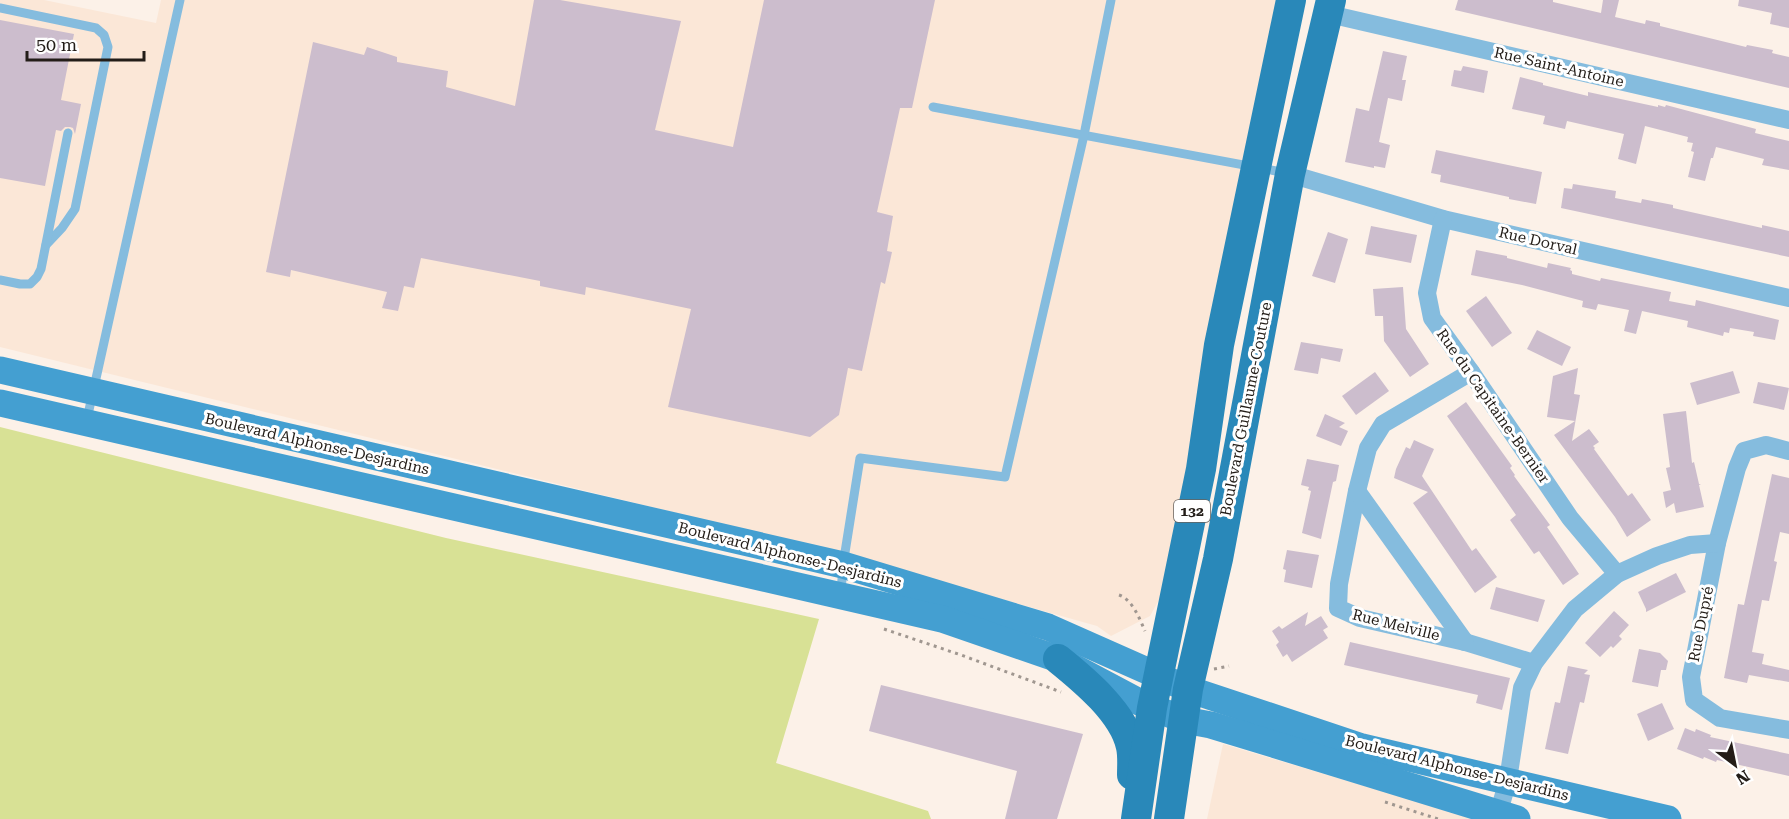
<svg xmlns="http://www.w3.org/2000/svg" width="1789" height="819" font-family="'Roboto Serif',serif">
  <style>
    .built { fill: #fbe7d7 }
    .green { fill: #d8e195 }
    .building { fill: #ccbdcd }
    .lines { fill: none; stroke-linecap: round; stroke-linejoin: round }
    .path { stroke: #a09790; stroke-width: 3; stroke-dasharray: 3 4.5; stroke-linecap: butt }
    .service { stroke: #85bcde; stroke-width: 9 }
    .minor { stroke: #85bcde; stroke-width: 18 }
    .secondary { stroke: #449fd1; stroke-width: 27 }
    .primary { stroke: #2988b9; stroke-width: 30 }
    .labels { text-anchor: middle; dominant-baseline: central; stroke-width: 6; stroke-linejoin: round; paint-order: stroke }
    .shield { fill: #fff; stroke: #65615d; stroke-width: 1.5 }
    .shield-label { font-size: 14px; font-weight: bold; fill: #231d18 }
    .street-label { font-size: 15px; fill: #231d18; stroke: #fff }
  </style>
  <rect width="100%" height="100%" fill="#fcf1e8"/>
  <g class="built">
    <polygon points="0,0 44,0 156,23 161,0 1285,0 1170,580 1150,616 1111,636 1097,626 823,549 0,347"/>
    <polygon points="1223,744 1476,819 1207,819"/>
  </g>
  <polygon class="green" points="0,427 446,538 819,619 776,763 928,811 931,819 0,819"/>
  <g class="building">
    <polygon points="534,0 560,0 681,21 655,130 733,147 764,0 935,0 912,108 900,108 877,212 893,216 887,251 892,252 885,284 881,282 862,371 848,368 839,415 810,437 668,407 691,309 586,287 585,295 540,286 540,281 421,258 414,288 404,286 398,311 382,308 387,292 291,270 290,277 266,272 313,42 364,55 367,47 397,57 397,62 448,71 446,87 515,106"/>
    <polygon points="1458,0 1553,0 1553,2 1601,13 1603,0 1619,0 1615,17 1645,24 1646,20 1660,23 1660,26 1746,47 1747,45 1773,50 1772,53 1789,57 1789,88 1455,10"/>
    <polygon points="1739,0 1789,0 1789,28 1770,24 1772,13 1738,6"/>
    <polygon points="0,20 74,34 61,100 81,104 75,134 73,128 70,127 65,127 61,131 56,130 45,186 0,178"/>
    <polygon points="1383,51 1407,56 1402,80 1406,80 1402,101 1388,98 1379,142 1390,145 1385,168 1374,166 1374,168 1345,162 1356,108 1369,111"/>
    <polygon points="1463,66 1488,71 1484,93 1451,86 1454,70 1461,71"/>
    <polygon points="1520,77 1543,83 1543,85 1588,96 1588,92 1658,107 1658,105 1665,107 1666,105 1756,129 1755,133 1789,141 1789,170 1762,165 1764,159 1716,147 1713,158 1711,158 1705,181 1688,177 1694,152 1691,151 1693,143 1687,142 1688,137 1645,126 1636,164 1618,159 1624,134 1567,121 1565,129 1543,124 1545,116 1512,109"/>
    <polygon points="1436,150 1542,172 1536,204 1509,199 1509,197 1440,182 1441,175 1431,173"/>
    <polygon points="1573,184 1616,191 1615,198 1641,203 1642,199 1673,205 1673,208 1762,228 1762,225 1789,231 1789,257 1561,208 1564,188 1572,189"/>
    <polygon points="1371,226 1417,235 1411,263 1365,254"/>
    <polygon points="1328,232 1348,239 1335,283 1312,276"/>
    <polygon points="1476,250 1507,256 1507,258 1547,268 1548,263 1571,268 1570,270 1572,271 1572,274 1600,281 1601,278 1671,292 1669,301 1695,306 1696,300 1771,318 1779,320 1775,340 1753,336 1754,332 1730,328 1729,333 1724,332 1723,336 1687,327 1688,321 1642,311 1636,334 1624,331 1629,310 1598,304 1596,310 1582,307 1583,301 1522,285 1471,275"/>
    <polygon points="1403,287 1406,329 1429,364 1410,377 1384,341 1383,316 1375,316 1373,289"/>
    <polygon points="1486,296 1512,333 1492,347 1466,311"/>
    <polygon points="1537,330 1571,347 1562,366 1527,349"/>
    <polygon points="1301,342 1343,349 1340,362 1321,358 1318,374 1294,370"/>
    <polygon points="1578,368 1574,394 1580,395 1572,441 1589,429 1599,442 1593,446 1595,448 1594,449 1628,496 1632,493 1651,520 1627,537 1615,517 1554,435 1575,421 1547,417 1553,376"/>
    <polygon points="1733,371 1740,393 1697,405 1690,383"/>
    <polygon points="1375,372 1389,391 1356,415 1342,396"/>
    <polygon points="1758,382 1789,388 1784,410 1753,403"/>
    <polygon points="1466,402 1512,466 1510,468 1515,475 1514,476 1550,525 1547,527 1579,574 1563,585 1539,551 1534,554 1510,520 1516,515 1447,416"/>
    <polygon points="1686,411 1692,463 1694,462 1699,484 1701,484 1699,485 1704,507 1676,513 1674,503 1666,508 1663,492 1671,490 1666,468 1670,467 1663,414"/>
    <polygon points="1325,414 1345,423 1339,427 1348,431 1341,446 1316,436"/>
    <polygon points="1414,440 1434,449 1422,476 1472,551 1476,548 1497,577 1475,593 1413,503 1428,492 1394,478 1396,469 1406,447 1410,449"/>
    <polygon points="1307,459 1339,465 1336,481 1333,482 1321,539 1302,533 1311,491 1308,490 1309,487 1301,485"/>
    <polygon points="1772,474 1789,478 1789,534 1780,532 1774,561 1777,562 1769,601 1762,600 1752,652 1764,654 1762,664 1789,670 1789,682 1749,675 1747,683 1724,678 1738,604 1744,605"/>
    <polygon points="1287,550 1319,555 1312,588 1284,582 1286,570 1283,569"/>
    <polygon points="1676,573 1686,592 1646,612 1646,609 1638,592"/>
    <polygon points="1496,587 1545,600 1538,622 1490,609"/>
    <polygon points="1614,611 1629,625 1619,636 1622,639 1613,648 1611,646 1600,657 1585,643"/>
    <polygon points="1308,612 1305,626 1321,616 1328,627 1323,630 1328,638 1292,662 1287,654 1283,657 1276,645 1279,642 1272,631 1279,626 1282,629"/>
    <polygon points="1350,642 1510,678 1502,710 1476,703 1478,695 1344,665"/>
    <polygon points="1639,649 1660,653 1668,661 1666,670 1661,670 1658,687 1632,682"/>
    <polygon points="1568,666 1588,670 1584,674 1590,675 1584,703 1580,702 1568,754 1545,749 1555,702 1560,703"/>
    <polygon points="881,685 1083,734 1057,819 1005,819 1017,771 869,731"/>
    <polygon points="1662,703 1674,729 1648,741 1637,714"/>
    <polygon points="1685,728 1695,732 1696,729 1711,735 1710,737 1789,754 1789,776 1717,760 1716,762 1704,757 1703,759 1677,749"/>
  </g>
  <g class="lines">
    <g class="path">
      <path d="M1119,595C1133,600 1139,618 1145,631"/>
      <polyline points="884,629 961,655 1061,692"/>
      <polyline points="1214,669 1229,666"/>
      <polyline points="1385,802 1438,819"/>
    </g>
    <g class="service">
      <polyline points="0,8 96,28 104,35 108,47 75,209 62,228 46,245"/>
      <polyline points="933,107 1287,173"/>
      <polyline points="0,280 20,284 30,284 37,277 41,269 68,133"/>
      <polyline points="87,419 180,0"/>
      <polyline points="841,593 843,565 860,458 1005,477 1084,135 1111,0"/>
    </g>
    <g class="minor">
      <polyline points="1329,14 1789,120"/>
      <polyline points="1290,174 1443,219 1789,298"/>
      <polyline points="1443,219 1427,293 1432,318 1471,372 1570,518 1617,574"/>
      <polyline points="1471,372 1383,424 1368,448 1357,491 1339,584 1338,608 1360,618 1465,642 1534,663"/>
      <polyline points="1789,451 1766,445 1744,451 1737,468 1717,543 1691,677 1694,700 1720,718 1789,730"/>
      <polyline points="1357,491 1465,642"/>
      <polyline points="1498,815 1508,780 1522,688 1534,663 1575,609 1617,574 1657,556 1690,545 1717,543"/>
    </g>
    <g class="secondary">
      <polyline points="0,370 843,565 1048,627 1188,689 1362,747 1668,819"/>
      <polyline points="0,403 942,619 1058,659 1139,702 1184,720 1211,725 1517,819"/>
    </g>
    <g class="primary">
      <path d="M1058,659C1084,680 1124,713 1131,747C1133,756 1132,766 1132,775"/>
      <polyline points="1136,819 1152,708 1201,469 1219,345 1291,0"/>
      <polyline points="1169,819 1188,689 1218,559 1290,174 1331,0"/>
    </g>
  </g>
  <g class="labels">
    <rect class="shield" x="1174" y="500" width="36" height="22" rx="4.5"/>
    <g class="shield-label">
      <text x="1192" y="511">132</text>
    </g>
    <g class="street-label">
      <text transform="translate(1559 67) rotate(13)">Rue Saint-Antoine</text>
      <text transform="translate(1538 241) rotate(13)">Rue Dorval</text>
      <text transform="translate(1493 406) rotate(55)">Rue du Capitaine-Bernier</text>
      <text transform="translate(1246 409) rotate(-79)">Boulevard Guillaume-Couture</text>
      <text transform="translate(317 444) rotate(13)">Boulevard Alphonse-Desjardins</text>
      <text transform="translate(790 555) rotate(14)">Boulevard Alphonse-Desjardins</text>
      <text transform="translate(1701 624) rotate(-79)">Rue Dupré</text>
      <text transform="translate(1396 625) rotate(14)">Rue Melville</text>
      <text transform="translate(1457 768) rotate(14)">Boulevard Alphonse-Desjardins</text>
    </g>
  </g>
  <g transform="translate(1735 765) rotate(148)" stroke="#ffffff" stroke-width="4.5" paint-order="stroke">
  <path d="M0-4.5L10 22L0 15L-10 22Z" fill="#231d18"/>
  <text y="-9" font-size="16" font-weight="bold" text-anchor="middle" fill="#231d18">N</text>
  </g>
  <path d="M27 51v9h117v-9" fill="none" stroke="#231d18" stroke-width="3"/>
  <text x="36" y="51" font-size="18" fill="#231d18" stroke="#ffffff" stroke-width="4.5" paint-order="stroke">50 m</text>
</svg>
